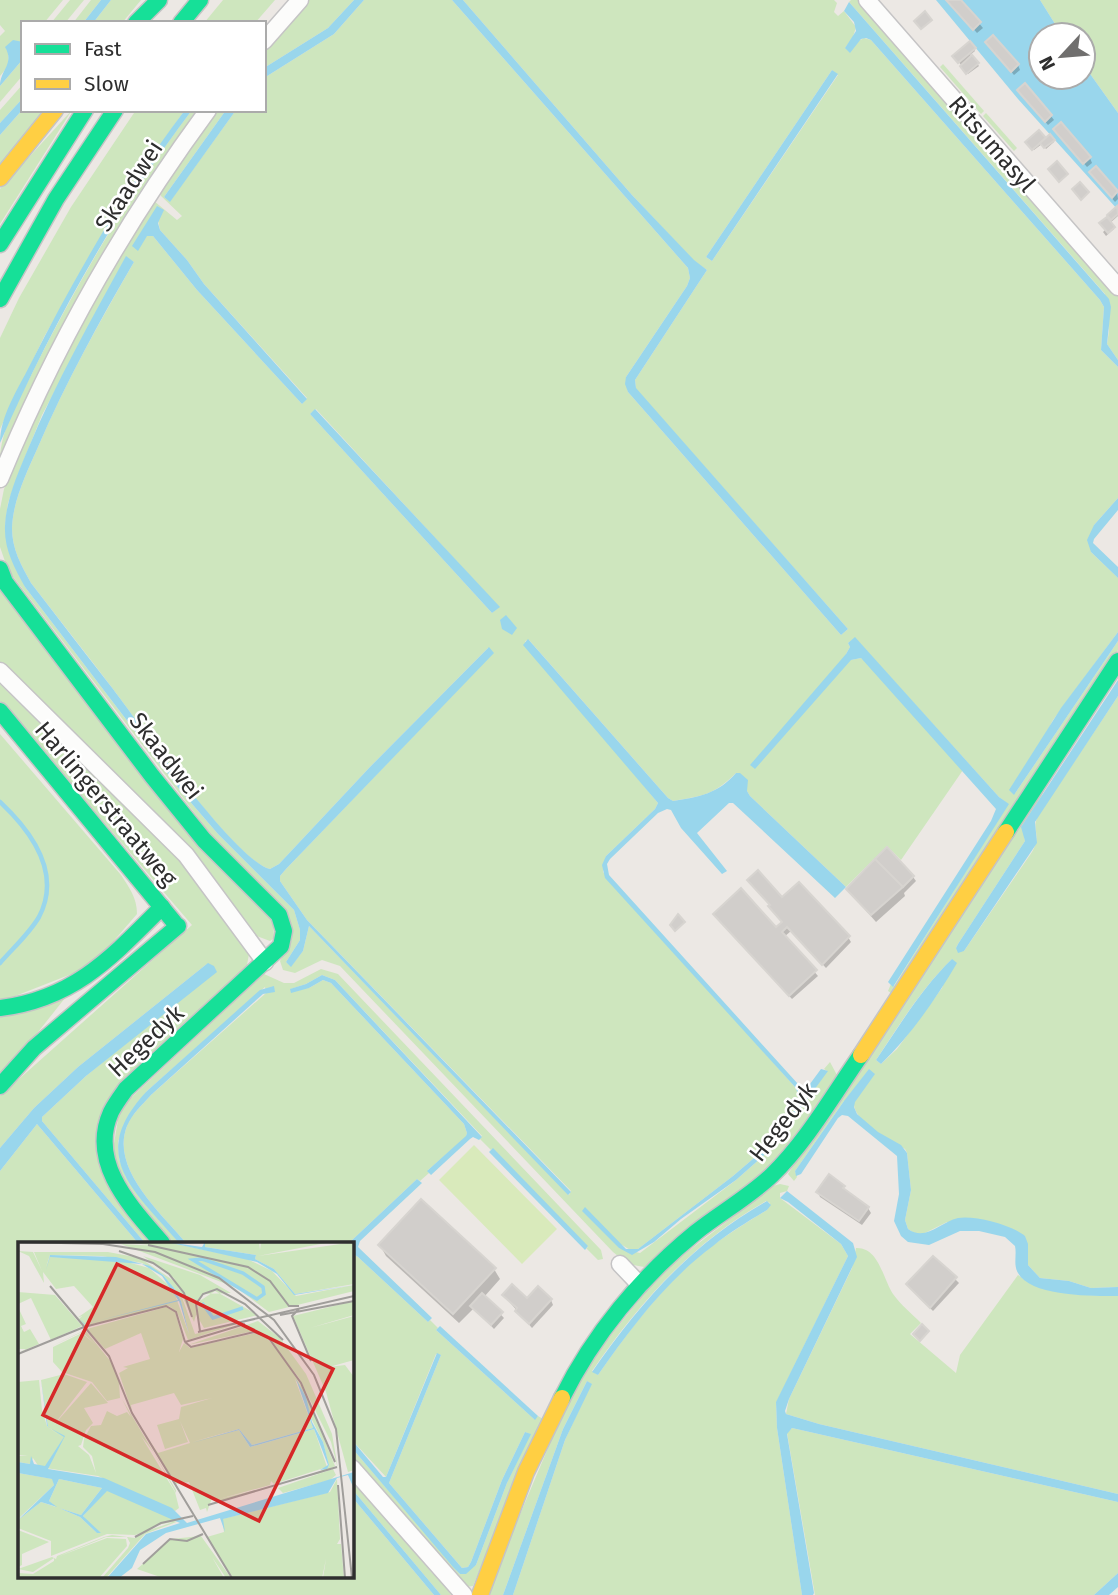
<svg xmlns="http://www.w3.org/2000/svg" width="1118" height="1595" font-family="'Fira Sans',sans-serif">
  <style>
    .green { fill: #cee6be; fill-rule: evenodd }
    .pitch { fill: #d9eabb }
    .water { fill: #99d6ec }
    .shadow { fill: #0003 }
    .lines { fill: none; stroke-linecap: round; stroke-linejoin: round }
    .stream { stroke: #99d6ec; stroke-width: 4.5 }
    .building { fill: #d1cecb; stroke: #d7d4d0; stroke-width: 2 }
    .street-casing { stroke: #c5c4c5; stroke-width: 19 }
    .fast-casing { stroke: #c5c4c5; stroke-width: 19 }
    .slow-casing { stroke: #c5c4c5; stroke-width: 19 }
    .street { stroke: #fcfcfb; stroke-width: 16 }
    .fast { stroke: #16e098; stroke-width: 16 }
    .slow { stroke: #ffcf43; stroke-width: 16 }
    .labels { text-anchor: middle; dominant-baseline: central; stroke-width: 5; stroke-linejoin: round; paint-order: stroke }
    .street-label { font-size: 24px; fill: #2e2e2e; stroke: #fff }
    .inset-river { fill: none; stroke: #99d6ec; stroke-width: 3.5 }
    .inset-road { fill: none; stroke: #a09e9b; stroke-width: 2 }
    .view { fill: #d62828; fill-opacity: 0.15; stroke: #d62828; stroke-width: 3.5 }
    .inset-edge { fill: none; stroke: #2e2e2e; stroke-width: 3.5 }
  </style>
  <rect width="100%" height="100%" fill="#ece8e4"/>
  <g class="green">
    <polygon points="0,0 63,0 44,23 23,23 23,42 8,52 9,65 0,76 0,36 5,31 0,25"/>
    <polygon points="70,0 84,0 65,23 51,23"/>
    <polygon points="91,0 101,0 83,23 73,23"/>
    <polygon points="111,0 141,0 122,23 93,23"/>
    <polygon points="223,0 275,0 255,23 204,23"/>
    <polygon points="308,0 354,0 328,28 264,68 264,50"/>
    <path d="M364,0H452L688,268L690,278L687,286L626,377L628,392L841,635L848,629L636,389L635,380L707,270L694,261L632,195L463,0H834L837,3L834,12L838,16L844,11L856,27L853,37L845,48L864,38L871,40L1100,300L1104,307L1101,350L1118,367V498L1094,525L1091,552L1118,578V632L1053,720L1014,795L1118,641V650L1049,753L894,995L888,991L891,984L894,986L1008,804L999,797L855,638L848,643L850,647L846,654L851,660L861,658L866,662L963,770L901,860L887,846L846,887L750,796L736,773C714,795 702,796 673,801L668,798L529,640L525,641L658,803L655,809L606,856L603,872L795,1087L800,1098L796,1108L767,1147L733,1176L638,1249L632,1251L622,1245L619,1248L640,1253L736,1180L770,1150L827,1071L824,1069L830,1062L838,1077L780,1159L644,1267L628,1264L613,1252L340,966L322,960L295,973L283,970L280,961L292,940L8,570L0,547V509L4,489L33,417L106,274L154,201L177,220L182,216L161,196L159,189L216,110H226L164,197L170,201L236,110H264V78L334,34ZM832,70L838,75L712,261L706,257ZM158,220L160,230L187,260L204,284L307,398L302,404L197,290L153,236H147ZM126,257L134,262C99,323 65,383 38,447C27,472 13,500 12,528C12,549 21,565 31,583C58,618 86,653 113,689C138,722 236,862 270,869L279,864L369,768L488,648L493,653L286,869L280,876V881L307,920L571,1191L569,1195L309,926L303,951L291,966L286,962L300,940V930L294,910L218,834L180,790L25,587L5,526L8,503L19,472L42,415ZM316,409L499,607L492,613L310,414Z"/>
    <polygon points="851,0 858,0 871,13 1118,294 1118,360 1107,344 1109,331 1105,294 849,2"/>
    <polygon points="1040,0 1118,0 1118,113 1083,64 1083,35 1062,35"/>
    <polygon points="23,59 23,75 0,102 0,86"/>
    <polygon points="943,64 984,111 981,114 940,67"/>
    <polygon points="23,84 23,98 0,123 0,110"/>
    <polygon points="23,109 49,110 0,171 0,135"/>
    <polygon points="72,110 0,224 0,189"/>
    <polygon points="136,110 185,110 134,181 44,337 0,429 0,338 19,298 71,207"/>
    <path d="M192,110H200C183,133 165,155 149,179C91,267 39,363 0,461C0,428 21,397 35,367C81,277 131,190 192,110Z"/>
    <polygon points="986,113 1017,148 1014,151 983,116"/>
    <polygon points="0,586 273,919 274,938 270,941 254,935 59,722 0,662"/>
    <polygon points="0,684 188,868 249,954 247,965 98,1130 154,1243 145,1243 42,1121 42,1117 86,1076 149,1025 208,963 78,1067 34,1108 0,1148 0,1096 192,925 0,701"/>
    <path d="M1118,696V1287L1091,1288L1069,1281L1040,1278L1028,1265L1025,1236L947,1222L923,1234H916L908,1229L905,1220L911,1190L907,1153L905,1149C890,1140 852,1121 854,1102L844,1101L795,1171L797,1177L794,1181L788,1174L1057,761L1024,836L1025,841L958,944L956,948L964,951L1032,852C1042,835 1031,829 1038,816ZM952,959L942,988L897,1049L881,1064L876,1060C900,1024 921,989 952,959Z"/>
    <path d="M0,734L121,875C129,887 137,898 137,914L92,966L0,1002Z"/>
    <path d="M321,969L338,974L601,1250L603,1259L598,1260L586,1248L588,1247L492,1149L491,1150L480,1139L482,1136L335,980L322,975L306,984L291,989L309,988L323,980L331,983L464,1124L467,1133L466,1137L428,1170L429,1173L420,1181L417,1179L349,1243H186C161,1213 110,1169 127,1126C132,1114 142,1105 151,1095L266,993L265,987L147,1091L118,1141L119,1159L126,1177L179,1243H169L111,1161L120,1108L264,974L284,983H294Z"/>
    <polygon points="69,993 0,1080 0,1013"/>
    <polygon points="37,1124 138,1243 19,1243 19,1576 352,1576 352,1497 434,1595 0,1595 0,1171"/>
    <path d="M780,1184L789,1186L787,1191L780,1193V1198L841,1244L848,1256L776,1403L777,1428L802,1595H513L565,1440L591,1384L587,1381L563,1429L503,1595H486L578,1377L661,1272L773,1186ZM766,1201L770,1203L767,1210C749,1221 730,1233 713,1245C668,1278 629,1330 598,1375L592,1371C639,1303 693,1242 766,1201Z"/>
    <path d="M856,1248C879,1247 883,1279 893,1294C901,1305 912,1314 921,1323L910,1334L956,1373L960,1355L1018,1275C1044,1296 1086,1295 1118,1296V1494L819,1424L786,1414L789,1399L852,1268Z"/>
    <polygon points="352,1253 358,1257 428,1322 430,1320 438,1328 436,1330 534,1419 538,1416 543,1419 473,1586 465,1587 352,1459 352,1448 460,1574 476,1565 507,1483 530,1434 525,1432 502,1480 471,1562 468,1567 462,1568 389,1483 441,1355 436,1354 386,1477 352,1440"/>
    <polygon points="792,1428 1118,1502 1118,1573 1094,1595 815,1595 787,1433"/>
    <polygon points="352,1478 433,1574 438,1575 451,1595 441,1595 352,1489"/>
  </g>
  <polygon class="pitch" points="474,1145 557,1229 522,1264 439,1180"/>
  <g class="water">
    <polygon points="101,0 111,0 93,23 83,23"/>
    <polygon points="354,0 364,0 334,34 264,78 264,68 328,28"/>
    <polygon points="452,0 463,0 632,195 694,260 707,270 635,380 636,388 848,629 841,635 628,392 625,384 626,377 687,286 690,278 688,268"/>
    <polygon points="936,0 1040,0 1062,35 1041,35 1041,77 1083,77 1083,64 1118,113 1118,210 1018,99"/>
    <polygon points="849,2 1109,299 1111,307 1107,344 1118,360 1118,367 1101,350 1104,307 1100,300 871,40 866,38 861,39 850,53 845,48 856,31 854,22 844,11"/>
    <path d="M13,40L23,42V59L0,86C0,70 15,64 5,47Z"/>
    <polygon points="832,70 838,74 712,261 706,257"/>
    <polygon points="23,98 23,109 0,135 0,123"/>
    <path d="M185,110H192C115,212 51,326 0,443C0,416 18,389 30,365C75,276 125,189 185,110Z"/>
    <polygon points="226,110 236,110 170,202 164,197"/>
    <polygon points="157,206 164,210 158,223 160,230 187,260 204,284 307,399 302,404 197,290 153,236 147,236 138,251 132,246"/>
    <path d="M126,256L134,262C99,322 66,382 38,447C27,472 13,500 12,528C12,549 21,565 31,583C58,618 85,653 113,689C138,722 237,862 270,869L279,864L369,768L489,647L494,653L286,869L280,876V881L307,920L571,1192L568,1195L309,926L303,951L291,967L286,962L300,940V930L294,910L218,834L180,790L25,587C14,567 4,549 5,526C6,500 18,473 28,449C56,382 91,320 126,256Z"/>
    <polygon points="315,409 500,607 492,613 310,414"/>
    <polygon points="1118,498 1118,510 1094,539 1093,543 1118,567 1118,578 1091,552 1087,540 1094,525"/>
    <polygon points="506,615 517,628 512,635 502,629 500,620"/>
    <polygon points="1118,632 1118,641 1014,795 1009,790 1061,708"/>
    <polygon points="855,637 999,797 1009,804 893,987 888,982 991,821 996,809 861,658 851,660 755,769 750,765 846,654 850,647 848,643"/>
    <path d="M528,639L668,798L673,801C698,797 718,794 736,773H740L748,780L747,791L750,796L846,887L835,898L733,803H729L697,833L727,871L722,874L681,828L671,810L667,809L658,813L610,859L607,864L609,875L798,1084L807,1088L821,1069L828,1071L770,1150L736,1180L681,1219L654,1242L632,1255L619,1248L582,1211L585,1207L626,1249H638L733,1176L767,1147L796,1108L800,1098L795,1087L605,878L602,865L606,856L655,809L658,803L523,645Z"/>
    <polygon points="1118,680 1118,696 1035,822 1037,843 964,951 958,953 956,948 958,944 1025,841 1021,827"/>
    <path d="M952,959L957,963C936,999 911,1035 881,1064L876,1060C900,1025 921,989 952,959Z"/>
    <polygon points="208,963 214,966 217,972 86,1076 42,1117 42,1121 145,1243 138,1243 37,1124 0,1171 0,1148 34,1108 78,1067"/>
    <polygon points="322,975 335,980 482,1137 479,1140 473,1137 470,1139 431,1175 427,1171 466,1136 467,1133 464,1124 331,983 323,980 309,988 291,993 290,989 306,984"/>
    <path d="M274,986L275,992L263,994L151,1095C142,1105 132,1114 127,1126C110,1169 161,1213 186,1243H179C134,1190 86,1156 147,1091L260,990Z"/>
    <path d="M869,1069L875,1074L855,1102L854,1107L857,1114L878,1132L901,1145L907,1153L911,1190L905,1220L908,1229C926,1242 940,1222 958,1218C974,1215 1013,1225 1025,1236L1028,1244V1265L1040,1278L1069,1281L1091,1288L1118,1287V1296C1094,1296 1031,1297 1018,1273C1013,1265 1017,1255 1015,1246L1005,1237L979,1231H960L929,1245L908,1242L901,1236L894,1221L899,1194L897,1156L848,1116L842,1115L838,1118L801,1174L796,1176L795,1171L844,1101Z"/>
    <polygon points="493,1148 588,1246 585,1250 489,1152"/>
    <polygon points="417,1179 422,1183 360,1241 358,1247 432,1318 428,1322 358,1257 352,1253 352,1243 349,1243"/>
    <polygon points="787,1191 853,1243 857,1257 789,1399 785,1411 786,1414 819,1424 1118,1494 1118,1502 792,1428 787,1434 814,1593 813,1595 802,1595 777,1428 776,1402 848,1256 841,1244 788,1202 780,1198"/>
    <path d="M767,1201L771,1205L767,1210C749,1221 730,1232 713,1246C667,1280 630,1329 598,1375L592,1372C640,1303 693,1242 767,1201Z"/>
    <polygon points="440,1326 538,1416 535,1420 436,1330"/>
    <polygon points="437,1353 441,1355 389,1483 462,1568 468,1567 471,1562 502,1480 525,1432 531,1434 507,1483 476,1565 466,1574 460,1574 453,1567 352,1448 352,1440 383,1477 386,1477"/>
    <polygon points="587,1381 592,1384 565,1440 513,1595 503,1595 563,1429"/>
    <polygon points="352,1489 441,1595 434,1595 352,1497"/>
    <polygon points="1118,1573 1118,1587 1109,1595 1094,1595"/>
  </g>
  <g class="shadow">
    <polygon points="948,0 959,0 983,28 977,33"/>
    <polygon points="970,43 975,51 970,55 979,66 968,74 954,56"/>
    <polygon points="990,47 1018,65 1020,70 1014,75"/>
    <polygon points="1022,95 1051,116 1054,120 1048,125"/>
    <polygon points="1061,124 1090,158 1092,163 1087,167 1058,133"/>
    <polygon points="1050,136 1054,142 1046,149 1042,144 1034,150 1027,142 1045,140"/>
    <polygon points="1096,168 1117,193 1118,199 1115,202 1094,177"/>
    <polygon points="1117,209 1118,216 1110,223 1114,229 1106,236 1103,232 1106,229 1102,223"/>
    <polygon points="913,877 916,881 904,893 905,896 876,922 848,890"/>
    <polygon points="782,900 848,937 851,942 826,968 791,931 784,937 818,976 792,999 718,919 776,929 783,923"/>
    <polygon points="843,1187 846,1193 868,1208 871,1213 862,1225 820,1197 818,1192"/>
    <polygon points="380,1245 494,1269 500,1279 484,1297 504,1318 494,1329 474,1308 459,1323 386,1256"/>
    <polygon points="934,1258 959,1283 933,1311 914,1292"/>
    <polygon points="507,1299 551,1300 553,1305 532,1328"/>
  </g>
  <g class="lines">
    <path class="stream" d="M0,802C32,832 62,873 39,917C29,934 13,948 0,963"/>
  </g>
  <g class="building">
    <polygon points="946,0 961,0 981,22 973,30"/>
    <polygon points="925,11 932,20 921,29 914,21"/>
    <polygon points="993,35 1019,64 1011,72 985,42"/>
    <polygon points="970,41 976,48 958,63 952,56"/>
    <polygon points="972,55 979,63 966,74 960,66"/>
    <polygon points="1025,83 1052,115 1045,122 1017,90"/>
    <polygon points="1061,122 1091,157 1083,164 1053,129"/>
    <polygon points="1039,130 1046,138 1032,150 1025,142"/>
    <polygon points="1050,134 1055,140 1044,148 1040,143"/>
    <polygon points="1057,161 1068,174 1059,182 1048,169"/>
    <polygon points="1096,166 1118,191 1112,198 1089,172"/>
    <polygon points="1080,182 1089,192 1081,200 1072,189"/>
    <polygon points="1117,206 1118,214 1111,220 1107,215"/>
    <polygon points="1107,217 1115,227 1108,233 1099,223"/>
    <polygon points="887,847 914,876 903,887 875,859"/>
    <polygon points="875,859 903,887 871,915 846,889"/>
    <polygon points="758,870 782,897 799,882 850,936 822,965 787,927 782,932 817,970 789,996 713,914 741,888 776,927 782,922 768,906 770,905 747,880"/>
    <polygon points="678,914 685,922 675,931 670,925"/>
    <polygon points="829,1174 845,1186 843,1188 869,1207 859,1221 816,1192"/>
    <polygon points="421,1199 496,1268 453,1314 378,1245"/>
    <polygon points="933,1256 957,1277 930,1308 906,1284"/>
    <polygon points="512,1284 527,1298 538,1286 552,1299 529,1324 515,1311 517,1308 502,1295"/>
    <polygon points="482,1293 503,1312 491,1325 470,1306"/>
    <polygon points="922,1324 929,1331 920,1341 913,1334"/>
  </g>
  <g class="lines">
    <defs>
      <g id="street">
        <polyline points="867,0 1118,287"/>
        <polyline points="264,41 300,0"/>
        <path d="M0,479C54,347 124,224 208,110"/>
        <polyline points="0,671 186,855 265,962"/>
        <polyline points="620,1264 640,1285"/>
        <polyline points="352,1468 464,1595"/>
      </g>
      <g id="fast">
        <polyline points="136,23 159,0"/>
        <polyline points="181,23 200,0"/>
        <polyline points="0,244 85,110"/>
        <polyline points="0,299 56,199 115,110"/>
        <path d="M0,569L5,582L152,776L204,840L279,915L284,931L281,946L126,1089C121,1096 115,1104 111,1112C88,1163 131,1207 162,1243"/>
        <polyline points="0,711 174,922"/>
        <polyline points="1006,832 1118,661"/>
        <path d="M0,1008C74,999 112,957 162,907"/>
        <polyline points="0,1086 34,1048 178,926"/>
        <path d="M562,1398C593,1335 641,1277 695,1233C720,1213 749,1197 772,1175C807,1141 833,1095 861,1055"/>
      </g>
      <g id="slow">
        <polyline points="0,178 55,110"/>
        <polyline points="861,1055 1006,832"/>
        <polyline points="480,1595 526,1472 562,1398"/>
      </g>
    </defs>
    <use href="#street" class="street-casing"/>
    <use href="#fast" class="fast-casing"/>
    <use href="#slow" class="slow-casing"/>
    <use href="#street" class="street"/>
    <use href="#fast" class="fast"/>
    <use href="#slow" class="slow"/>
  </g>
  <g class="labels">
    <g class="street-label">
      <text transform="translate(992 144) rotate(49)">Ritsumasyl</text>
      <text transform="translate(129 186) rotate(-57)">Skaadwei</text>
      <text transform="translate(166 756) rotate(52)">Skaadwei</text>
      <text transform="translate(106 804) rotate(50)">Harlingerstraatweg</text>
      <text transform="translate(146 1041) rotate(-43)">Hegedyk</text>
      <text transform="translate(783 1122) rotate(-52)">Hegedyk</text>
    </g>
  </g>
  <g transform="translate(18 1242)">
    <rect width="336" height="336" fill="#ece8e4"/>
    <path d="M103,0H149L229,17L254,29L278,54L336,43V49L251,70L219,46L103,2L142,4ZM187,0H241L242,8L243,0H313L240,14L336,0V42L277,52L256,27L237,17L238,13L187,5ZM0,9L15,10L24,29L16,10H90L122,16L159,41L177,92L231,78L170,98L159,70L151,64L67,84L60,78L64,74L59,76L75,65L56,44L38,47L25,30L26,41L11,14ZM32,13L84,14L124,21L145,33L156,46L163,59L171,92L155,47L131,26L98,17L32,15L28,25ZM125,14L182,33L213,51L184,52L176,80L156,36ZM197,49L240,73L186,86L178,72L180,60ZM0,50L37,53L64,84L33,98L13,56L0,62ZM336,59V73L292,86L336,74V118L311,125L327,123L336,135V228L330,230L308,150L275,74ZM0,65L8,82L3,84L6,90L12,87L21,102L0,111L8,107H0ZM148,65L157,70L165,97L161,110L166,101L172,106L238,91L249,96L271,124L288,152L317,224L303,231L260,242L303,229L311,224L305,200L290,170L288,155L277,137L295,186L234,203L221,187L174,200L221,188L232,205L296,187L309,225L256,242L253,239L252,243L201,257L259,243L202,259L194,256L189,270L188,266L182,268L171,240L158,242L161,250L121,183L140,211L172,201L162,179L170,200L147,207L139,183L161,177L163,165L194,156L163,163L156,151L113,163L114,170L101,131L110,126L105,125L132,117L123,91L87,107L69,87ZM240,79L262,96L288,132L314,192L320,227L313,200L281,136L247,92L236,89L170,103ZM67,88L94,121L101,140L102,156L89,159L74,140L44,130L35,120V105L64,91L78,103L64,90L32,105ZM46,132L69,140L35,184L73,141L90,161L66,166L75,181L68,188L63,203L60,204L71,213L78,231L74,214L65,205L66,197L73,184L83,183L89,169L99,174L109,170L113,175L104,157L158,248V251L136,211L123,194L157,250L161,266L157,269L80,234L21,225L15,216L12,222L0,220V214H10L0,213V140L21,138L24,168L29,184L46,197L30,185L23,138ZM315,227L318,233L312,238L265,251L260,246ZM0,231L35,237L36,243L0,277ZM41,237L84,246L63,273L41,266L62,275L79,291L65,274L89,248L161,278L117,293L89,292L33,314V299L0,286V278L23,260L38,265L31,259ZM319,237L322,297L319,302H323L326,336H305L308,317L304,336H215L189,295L206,290L204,277L312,250ZM161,279L127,292L88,336H84L110,306L112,301L109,295H88L39,315L89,296L108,297L109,304L81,336H0V331L15,332L36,319V316L15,330L0,327L34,315L38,317L39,314L86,295L94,293L117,296L138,283ZM0,288L31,300L4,312V323L0,325ZM183,294L213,336H208L194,315L206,336H145L119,327L153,297Z" fill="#cee6be" fill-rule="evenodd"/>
    <path d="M149,0L184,5L187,0V5L238,13L237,17L256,27L277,52L336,43L276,53L259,32L239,20ZM32,13L98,15L132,24L145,33L156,46L163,59L171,92L161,59L66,82L62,77L67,82L160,58L144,34L124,22L32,15L28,28ZM278,137L288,155L294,180L305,200L311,223L309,227L302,228L310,223L296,187L232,205L221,188L174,201L221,187L234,203L295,186ZM23,138L30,185L47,194L30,227L86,236L154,266L169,281L336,230V247L330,233L319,236L310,251L205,277L207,290L202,276L148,291L122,308L114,326L101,336H89L128,292L162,281L89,249L65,274L83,291H79L62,275L41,266L63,273L84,246L41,237L31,259L39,265L23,260L0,278L36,243L34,237L0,231V220L12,222L13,214L16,222L27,224L46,195L29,184Z" fill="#99d6ec"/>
    <path class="inset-river" d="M184,17L225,31L245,45L246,52L239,57L175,18ZM184,61L195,76L225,66"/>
    <path class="inset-road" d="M0,0L85,2L137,10L201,36L256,78L296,133L318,187L334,336M130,3L230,25L252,39L271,64H281M101,9L135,21L151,32L166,51L174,75M32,44L91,114L114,171L214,336M281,67L274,74L293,119M262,73L336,59M182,89L178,62L185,52L199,47L227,62L265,98M180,90L336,54M167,100L173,105L236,90L250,95L283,141L317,220M167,100L227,82M0,112L66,85L148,64L158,70L167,100M320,243L327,336M190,263L319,225M117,295L143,281L175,274M125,322L152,297L169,299L185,292"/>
    <path class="view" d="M99,22L315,127L241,279L25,173Z"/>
    <rect width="336" height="336" class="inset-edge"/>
  </g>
  <rect x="21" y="21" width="245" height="91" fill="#ffffff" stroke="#ababab" stroke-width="2"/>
  <rect x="35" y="44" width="35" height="10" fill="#16e098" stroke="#ababab" stroke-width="2"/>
  <text x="84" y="56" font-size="21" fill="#2e2e2e">Fast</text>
  <rect x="35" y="79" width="35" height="10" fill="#ffcf43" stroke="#ababab" stroke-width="2"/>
  <text x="84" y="91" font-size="21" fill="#2e2e2e">Slow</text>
  <g transform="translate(1062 56) rotate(244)"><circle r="33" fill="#ffffff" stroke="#ababab" stroke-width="2"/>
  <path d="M0-5L12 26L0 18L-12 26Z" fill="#706f6e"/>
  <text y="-10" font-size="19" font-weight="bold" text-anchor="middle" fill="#2e2e2e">N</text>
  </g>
</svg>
